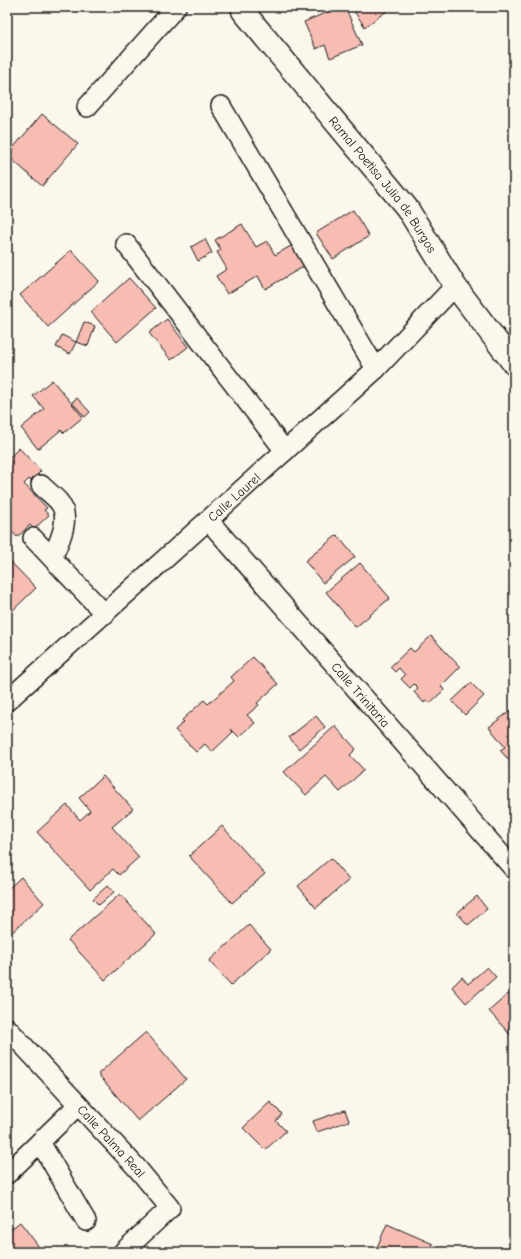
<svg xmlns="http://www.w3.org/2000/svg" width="521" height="1259" font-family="'Comic Neue',sans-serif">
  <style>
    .building { fill: #f7bcb2; stroke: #1c1c1c }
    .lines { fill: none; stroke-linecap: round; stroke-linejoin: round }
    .street-casing { stroke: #1c1c1c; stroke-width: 22 }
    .secondary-casing { stroke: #1c1c1c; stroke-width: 25 }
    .street { stroke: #fbf7ec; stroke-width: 19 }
    .secondary { stroke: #fbf7ec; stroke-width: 22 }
    .labels { text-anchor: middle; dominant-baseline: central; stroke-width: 3; stroke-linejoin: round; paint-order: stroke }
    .street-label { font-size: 13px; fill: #1c1c1c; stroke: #fbf7ec }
  </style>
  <rect width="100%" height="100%" fill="#fbf7ec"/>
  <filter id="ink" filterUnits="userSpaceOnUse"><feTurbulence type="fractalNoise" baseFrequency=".025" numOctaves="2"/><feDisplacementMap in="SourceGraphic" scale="8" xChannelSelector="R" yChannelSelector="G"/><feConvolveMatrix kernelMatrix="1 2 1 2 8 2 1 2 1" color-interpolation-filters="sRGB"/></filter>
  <g filter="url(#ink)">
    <g class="building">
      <polygon points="339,7 345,7 362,45 330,58 325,45 316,49 304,22"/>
      <polygon points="351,7 392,7 365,27"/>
      <polygon points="42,114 78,144 42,186 7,155"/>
      <polygon points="353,210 369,236 333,259 316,233"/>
      <polygon points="242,224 256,247 267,241 275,255 298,242 310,263 265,289 258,276 227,294 216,276 227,269 217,252 221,250 215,240"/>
      <polygon points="205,239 212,253 198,261 191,247"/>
      <polygon points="71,250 99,281 48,327 20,295"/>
      <polygon points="129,278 156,308 117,342 91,312"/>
      <polygon points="167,319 188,347 171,360 149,333"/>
      <polygon points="84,322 95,326 88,346 76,342"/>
      <polygon points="62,335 76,342 70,354 56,347"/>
      <polygon points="52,380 83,417 64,433 61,430 38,449 21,428 44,409 33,396"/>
      <polygon points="77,398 90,412 85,417 72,402"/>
      <polygon points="19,448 41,471 31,481 29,479 24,484 47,508 44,510 49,515 34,529 30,525 17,537 7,526 7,466 12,462 8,459"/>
      <polygon points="337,535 355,557 323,583 305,561"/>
      <polygon points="7,558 36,588 7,616"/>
      <polygon points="360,563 390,598 356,627 326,592"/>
      <polygon points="431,636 460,667 441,686 444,690 430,703 426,700 424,703 414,692 418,688 414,684 410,688 401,679 405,675 399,668 395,672 390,667 410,648 414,652"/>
      <polygon points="253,657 278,684 257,703 259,705 247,715 255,723 239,737 231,729 233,732 212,752 205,744 196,752 175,730 184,722 182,720 204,700 208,704 234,681 231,677"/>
      <polygon points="471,683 484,696 465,715 452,701"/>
      <polygon points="514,708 514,764 513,765 500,750 505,747 489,727"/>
      <polygon points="316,716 325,727 299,749 289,737"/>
      <polygon points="335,726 356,749 350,755 364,770 340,792 326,777 306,795 284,772"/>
      <polygon points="103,776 133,809 112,827 139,857 119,875 113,869 90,890 37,832 67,805 80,820 90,811 79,798"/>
      <polygon points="222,826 265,874 232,903 189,856"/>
      <polygon points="331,858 349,880 316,908 298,886"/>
      <polygon points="21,877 44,903 7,937 7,890"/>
      <polygon points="108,885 114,892 99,905 93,899"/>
      <polygon points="120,894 156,934 105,980 68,940"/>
      <polygon points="477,896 487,909 468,925 457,913"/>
      <polygon points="249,925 271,949 231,985 209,961"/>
      <polygon points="487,967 496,977 466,1003 452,987 462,977 468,984"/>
      <polygon points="514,989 514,1037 513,1038 489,1011"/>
      <polygon points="146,1032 186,1079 138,1121 98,1074"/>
      <polygon points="270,1102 282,1114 276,1121 286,1131 265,1150 243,1128"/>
      <polygon points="345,1110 349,1121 317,1132 313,1121"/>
      <polygon points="20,1222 43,1252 7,1252 7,1232"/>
      <polygon points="387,1224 433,1244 430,1252 375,1252"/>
    </g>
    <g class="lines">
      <defs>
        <g id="street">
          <polyline points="221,106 376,369"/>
          <polyline points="87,107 176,7"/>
          <polyline points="126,244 285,451"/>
          <path d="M41,485C47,491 54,496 59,502C72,518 59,542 52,558"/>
          <path id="s1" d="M208,520L514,869"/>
          <polyline points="33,538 105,614"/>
          <path id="s2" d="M7,701L376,369L455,286"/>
          <path id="s3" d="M7,1028L137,1168L170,1208L123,1252"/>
          <polyline points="40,1142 86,1221"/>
          <polyline points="7,1174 78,1105"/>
        </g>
        <g id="secondary">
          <path id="s4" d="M243,11L407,208L455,286L514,364"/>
        </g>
      </defs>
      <use href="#street" class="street-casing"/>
      <use href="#secondary" class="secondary-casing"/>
      <use href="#street" class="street"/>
      <use href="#secondary" class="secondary"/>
    </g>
  </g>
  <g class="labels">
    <g class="street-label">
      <text stroke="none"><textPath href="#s4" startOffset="223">Ramal Poetisa Julia de Burgos</textPath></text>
      <text stroke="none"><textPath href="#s2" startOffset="305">Calle Laurel</textPath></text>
      <text stroke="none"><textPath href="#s1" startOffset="232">Calle Trinitaria</textPath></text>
      <text stroke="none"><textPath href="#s3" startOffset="154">Calle Palma Real</textPath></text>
    </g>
  </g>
  <rect width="521" height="1259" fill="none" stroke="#fbf7ec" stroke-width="24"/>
  <rect x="12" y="12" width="497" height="1235" fill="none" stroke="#1c1c1c" stroke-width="1.5" filter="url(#ink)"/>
</svg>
